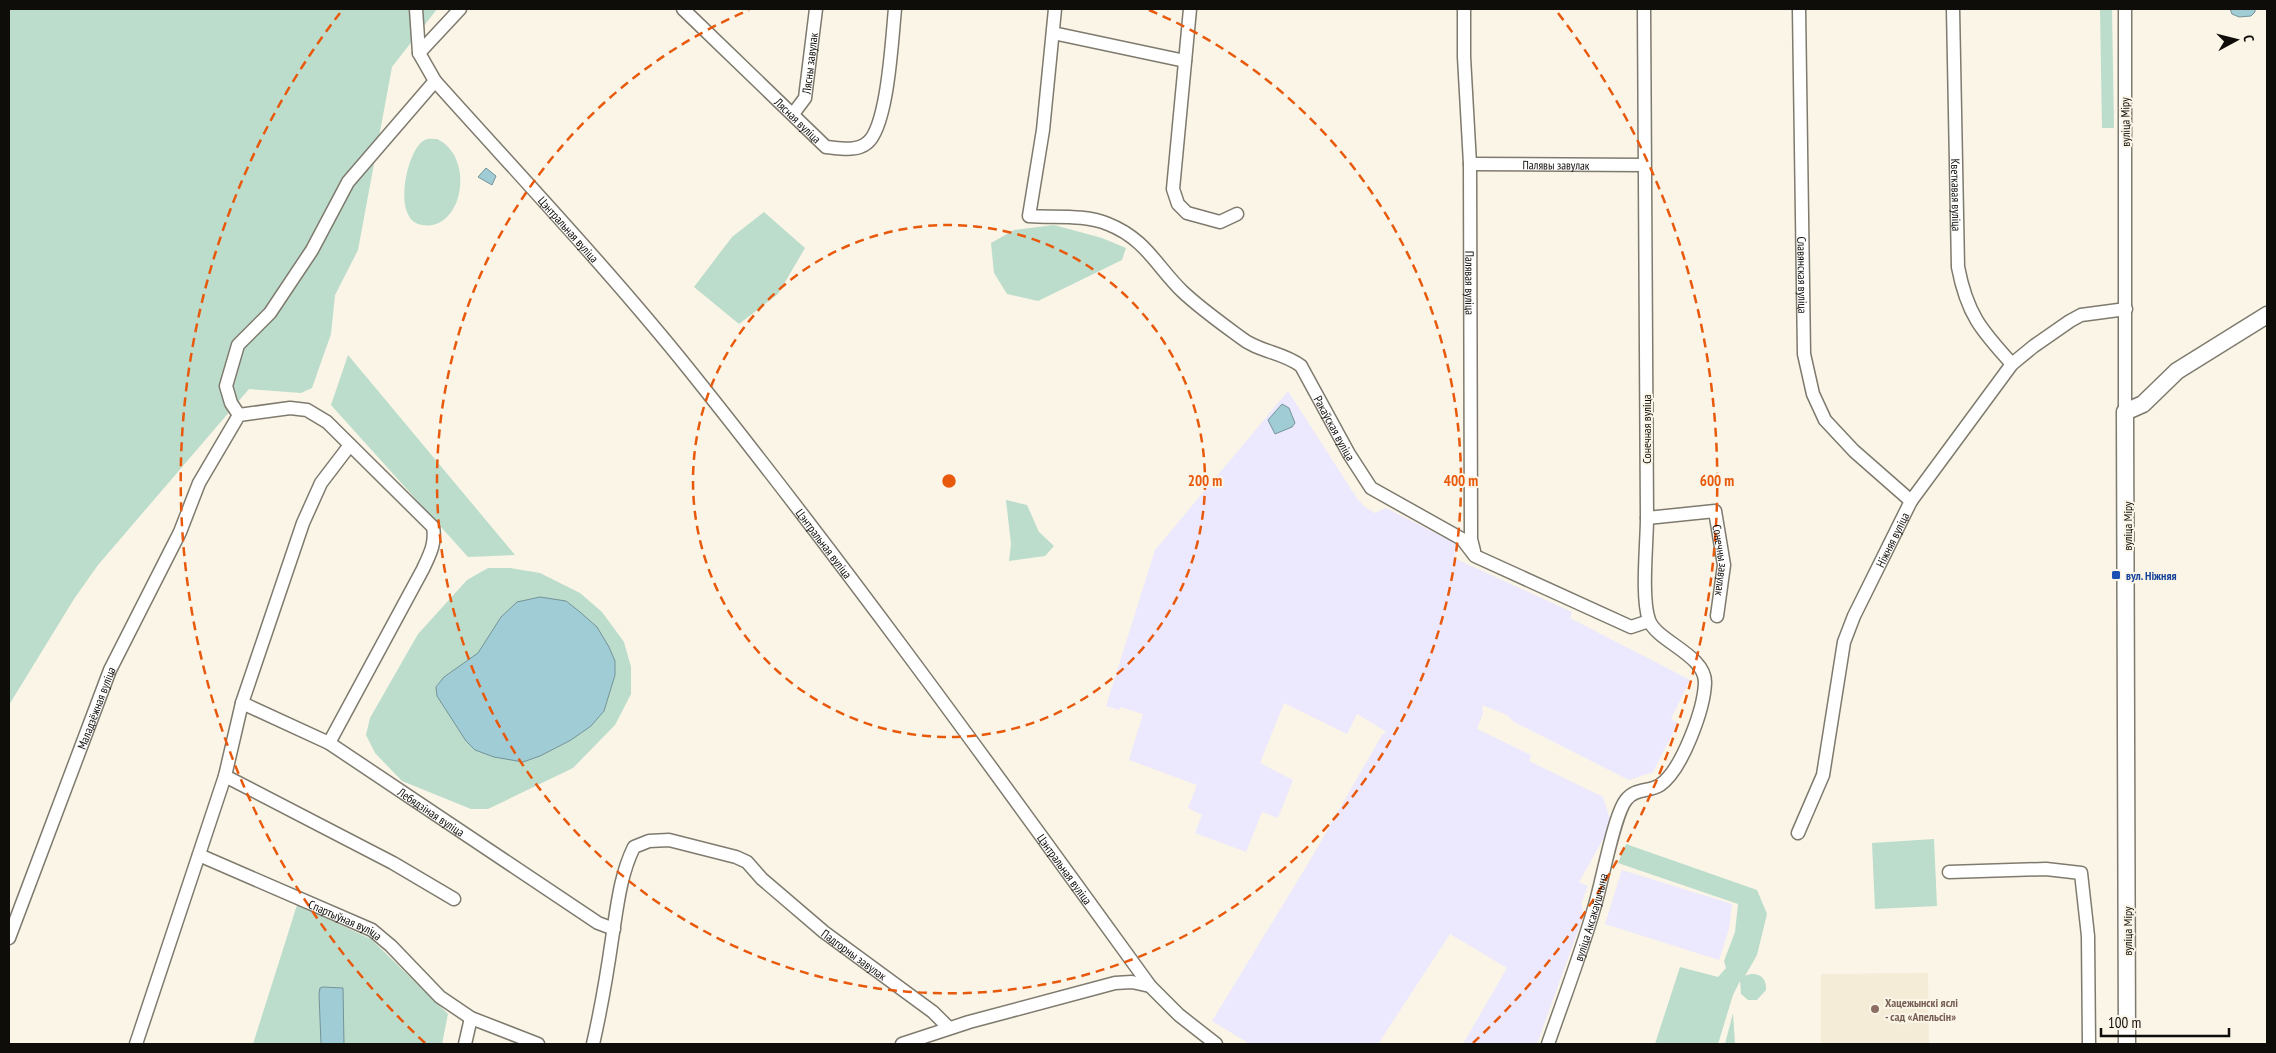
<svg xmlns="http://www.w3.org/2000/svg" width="2276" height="1053" font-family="'PT Sans Narrow',sans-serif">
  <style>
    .built { fill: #f4ecd6 }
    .industrial { fill: #ece8fe }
    .green { fill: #bcddcc }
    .water { fill: #a0ccd5; stroke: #749398 }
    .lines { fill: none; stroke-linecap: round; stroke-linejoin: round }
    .minor-casing { stroke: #7e7a6d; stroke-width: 15 }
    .major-casing { stroke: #7e7a6d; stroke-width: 19 }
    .minor { stroke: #fff; stroke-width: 12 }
    .major { stroke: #fff; stroke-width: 16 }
    .ring { fill: none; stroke: #e8590c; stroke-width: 2.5; stroke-dasharray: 9 6 }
    .transit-dot { fill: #1a4fb4; stroke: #faf5e7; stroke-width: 2 }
    .education-dot { fill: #8d6e63; stroke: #faf5e7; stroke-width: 2 }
    .labels { text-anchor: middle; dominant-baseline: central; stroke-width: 4; stroke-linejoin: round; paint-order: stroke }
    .street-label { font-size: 12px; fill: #0f0d09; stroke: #faf5e7 }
    .transit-label { font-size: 12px; font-weight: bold; fill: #164399; stroke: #faf5e7; text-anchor: start }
    .education-label { font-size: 12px; font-weight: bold; fill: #785e54; stroke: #faf5e7; text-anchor: start }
    .centre { fill: #e8590c; stroke: #faf5e7; stroke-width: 2.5 }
    .ring-label { font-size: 15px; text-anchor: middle; font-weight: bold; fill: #e8590c; stroke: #faf5e7; stroke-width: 4; stroke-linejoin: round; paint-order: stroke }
  </style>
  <rect width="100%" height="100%" fill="#faf5e7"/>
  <polygon class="built" points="1928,973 1929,1044 1821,1044 1821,974"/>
  <g class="industrial">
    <polygon points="1288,391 1358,500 1366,508 1375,513 1386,508 1459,545 1454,558 1572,612 1570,618 1690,680 1671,719 1678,723 1653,772 1629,780 1514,722 1507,715 1482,705 1483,713 1477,729 1531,755 1529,761 1603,797 1610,819 1605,836 1579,882 1588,886 1581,904 1584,914 1537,1044 1463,1044 1507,968 1450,934 1378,1044 1250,1044 1212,1021 1309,862 1382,735 1387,732 1357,714 1347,734 1284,703 1260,763 1293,780 1278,818 1262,812 1246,852 1195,833 1202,815 1188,808 1197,785 1129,760 1143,714 1120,707 1119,710 1106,706 1155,550"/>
    <polygon points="1622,870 1732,904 1729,929 1719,960 1605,924"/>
  </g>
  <g class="green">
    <polygon points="9,9 437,9 392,67 358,250 335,295 331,334 312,388 301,393 249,389 98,565 74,599 9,705"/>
    <polygon points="2100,9 2112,9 2114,128 2102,128"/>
    <path d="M437,139C476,157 463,232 422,225C390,220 408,146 425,140C428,138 433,139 437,139Z"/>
    <polygon points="764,212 805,248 778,294 739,324 694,287 732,237"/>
    <polygon points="1054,225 1102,238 1126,248 1122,260 1038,301 1007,294 994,273 991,243 1014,230"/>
    <polygon points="348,355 515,555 468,557 331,405"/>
    <polygon points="1006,500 1027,505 1039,532 1054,546 1045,556 1009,561 1011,544"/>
    <polygon points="488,568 510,568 540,573 580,593 602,612 624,642 631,667 631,694 615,725 573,768 488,809 471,809 402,781 375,753 366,735 370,718 418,634 467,580"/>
    <polygon points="1934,839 1937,906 1875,909 1872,843"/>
    <path d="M1626,844L1757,890L1767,914L1757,955L1745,976C1756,971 1767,976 1766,990L1757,1000H1748L1741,994L1740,981L1733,995L1718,1044H1655L1680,967L1718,977L1726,968L1724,961L1735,932L1738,904L1618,863Z"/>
    <polygon points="297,905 371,939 448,1014 442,1044 253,1044"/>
    <polygon points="1733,1013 1735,1044 1725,1044"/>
  </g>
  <g class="water">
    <polygon points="2230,9 2255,9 2255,12 2251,16 2239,17 2232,14"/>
    <polygon points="486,168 496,176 492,185 478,177"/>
    <polygon points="1282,404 1289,408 1295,423 1292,427 1275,434 1268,420"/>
    <polygon points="540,597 566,601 580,612 597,627 609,647 615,661 615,675 604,711 591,726 571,740 540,756 523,762 494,757 475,750 466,741 437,696 436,687 444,677 478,653 501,617 517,602"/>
    <polygon points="323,987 343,988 344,1044 321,1044 319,994 320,988"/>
  </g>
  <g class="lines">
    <defs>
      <g id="minor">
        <path id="s1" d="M416,9L419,53L435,81C521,177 610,271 691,372C851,572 1000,779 1150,986L1179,1015L1216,1044"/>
        <path id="s2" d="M683,9L826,147C839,148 856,152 867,143C888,127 892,37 895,9"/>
        <path id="s3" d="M1055,9L1043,130L1029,216C1053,218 1085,214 1108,224C1146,239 1156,266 1183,292C1200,308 1221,323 1240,337C1258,352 1283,352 1301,366L1349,454L1371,488L1462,539L1475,556L1631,627L1649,621"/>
        <polyline points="1190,9 1173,189 1178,204 1187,213 1220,222 1237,214"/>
        <path id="s4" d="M1464,9V57L1470,164L1471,539L1474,551"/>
        <path id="s5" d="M1799,9L1804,354L1813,394L1825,420L1854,451L1911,501"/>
        <path id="s6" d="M1953,9L1958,267C1967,314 1981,330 2012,364"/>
        <polyline points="2125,9 2125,412"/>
        <polyline points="1053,33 1185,61"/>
        <polyline points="419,53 460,9"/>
        <path id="s7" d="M793,114L805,98L816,9"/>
        <path id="s8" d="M1470,164L1644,165"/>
        <polyline points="239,415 231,403 226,386 238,345 270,313 312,250 348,182 435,81"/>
        <path id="s9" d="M1647,518L1715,511L1724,565L1717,616"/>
        <path id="s10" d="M242,703L329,743L598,923L614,929"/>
        <polyline points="225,776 393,863 454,899"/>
        <path id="s11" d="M1798,833L1823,775L1844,642L1854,616L1911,501L2012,364L2034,346L2070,321L2081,315L2126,309"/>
        <path id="s12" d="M199,855L372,930L391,946L440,997L471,1018L538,1044"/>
        <polyline points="1949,872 2046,869 2081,873 2088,936 2089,1044"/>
        <path id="s13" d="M9,938L110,670L180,532L199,483L239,415L290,408L307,410L327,422L433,527C436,543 430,554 423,569L329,743"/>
        <polyline points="136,1044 225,776 242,703 303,523 321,483 350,445"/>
        <polyline points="465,1044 471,1018"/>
        <path id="s14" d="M593,1044C601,1009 607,974 612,939C617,908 620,875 634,847L649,841L669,840L736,857L747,862L762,879L824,932L933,1012L949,1028"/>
        <polyline points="902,1044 969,1022 1115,983 1132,982 1150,986"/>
        <path id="s15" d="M1548,1044C1564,998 1582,951 1595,905C1602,882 1614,815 1626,800C1635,788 1649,792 1660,785C1682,770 1704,709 1705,683C1706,655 1656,641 1649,620C1641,598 1647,543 1647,518L1644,9"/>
      </g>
      <polyline id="major" points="2127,1044 2125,412 2143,404 2177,371 2267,315"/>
    </defs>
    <use href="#minor" class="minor-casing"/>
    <use href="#major" class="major-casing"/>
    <use href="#minor" class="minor"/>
    <use href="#major" class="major"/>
  </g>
  <g class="ring">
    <circle cx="949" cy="481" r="256"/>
    <path d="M1149 10A512 512 0 1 1 749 10"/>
    <path d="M425 1043A768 768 0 0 1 340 13M1558 13A768 768 0 0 1 1473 1043"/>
  </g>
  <rect class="transit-dot" x="2111" y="570" width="10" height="10" rx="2.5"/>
  <circle class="education-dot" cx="1875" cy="1009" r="5"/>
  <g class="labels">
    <g class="street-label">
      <text stroke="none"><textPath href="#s7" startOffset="55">Лясны завулак</textPath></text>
      <text stroke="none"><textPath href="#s2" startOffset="160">Лясная вуліца</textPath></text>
      <text transform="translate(2125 122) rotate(-91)">вуліца Міру</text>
      <text stroke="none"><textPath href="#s8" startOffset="86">Палявы завулак</textPath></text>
      <text stroke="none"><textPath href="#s6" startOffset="186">Кветкавая вуліца</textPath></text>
      <text stroke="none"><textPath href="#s1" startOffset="276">Цэнтральная вуліца</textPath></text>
      <text stroke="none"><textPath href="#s5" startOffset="266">Славянская вуліца</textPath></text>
      <text stroke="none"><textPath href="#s4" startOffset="274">Палявая вуліца</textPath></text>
      <text stroke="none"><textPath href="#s3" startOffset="602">Ракаўская вуліца</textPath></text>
      <text transform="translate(1646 429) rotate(-90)">Сонечная вуліца</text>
      <text transform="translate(2127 526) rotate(-90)">вуліца Міру</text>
      <text stroke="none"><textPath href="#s11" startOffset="311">Ніжняя вуліца</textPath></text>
      <text stroke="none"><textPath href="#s1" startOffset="681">Цэнтральная вуліца</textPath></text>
      <text stroke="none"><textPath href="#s9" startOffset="118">Сонечны завулак</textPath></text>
      <text stroke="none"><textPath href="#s13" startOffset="246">Маладзёжная вуліца</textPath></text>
      <text stroke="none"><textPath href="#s10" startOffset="219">Лебядзіная вуліца</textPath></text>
      <text stroke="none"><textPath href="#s1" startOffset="1086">Цэнтральная вуліца</textPath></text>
      <text stroke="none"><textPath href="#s15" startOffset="134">вуліца Аксакаўшчына</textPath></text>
      <text stroke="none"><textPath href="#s12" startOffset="160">Спартыўная вуліца</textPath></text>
      <text transform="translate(2127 931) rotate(-90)">вуліца Міру</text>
      <text stroke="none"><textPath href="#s14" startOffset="461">Падгорны завулак</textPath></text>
    </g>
    <g class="transit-label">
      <text x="2126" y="575">вул. Ніжняя</text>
    </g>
    <g class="education-label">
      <text x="1885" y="1002">Хацежынскі яслі<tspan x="1885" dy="14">- сад «Апельсін»</tspan></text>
    </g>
  </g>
  <circle cx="949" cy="481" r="8" class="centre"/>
  <g class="ring-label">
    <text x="1205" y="486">200 m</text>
    <text x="1461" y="486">400 m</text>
    <text x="1717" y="486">600 m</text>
  </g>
  <rect width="2276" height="1053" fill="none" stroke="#0f0d09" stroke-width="20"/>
  <g transform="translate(2236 40) rotate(83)" stroke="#faf5e7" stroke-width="4" paint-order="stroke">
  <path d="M0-4L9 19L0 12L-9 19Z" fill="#0f0d09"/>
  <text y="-8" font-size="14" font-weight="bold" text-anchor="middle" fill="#0f0d09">С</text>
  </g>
  <path d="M2101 1028v8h128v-8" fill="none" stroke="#0f0d09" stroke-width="2.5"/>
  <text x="2108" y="1028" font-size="15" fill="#0f0d09" stroke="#faf5e7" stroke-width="4" paint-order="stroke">100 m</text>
</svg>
